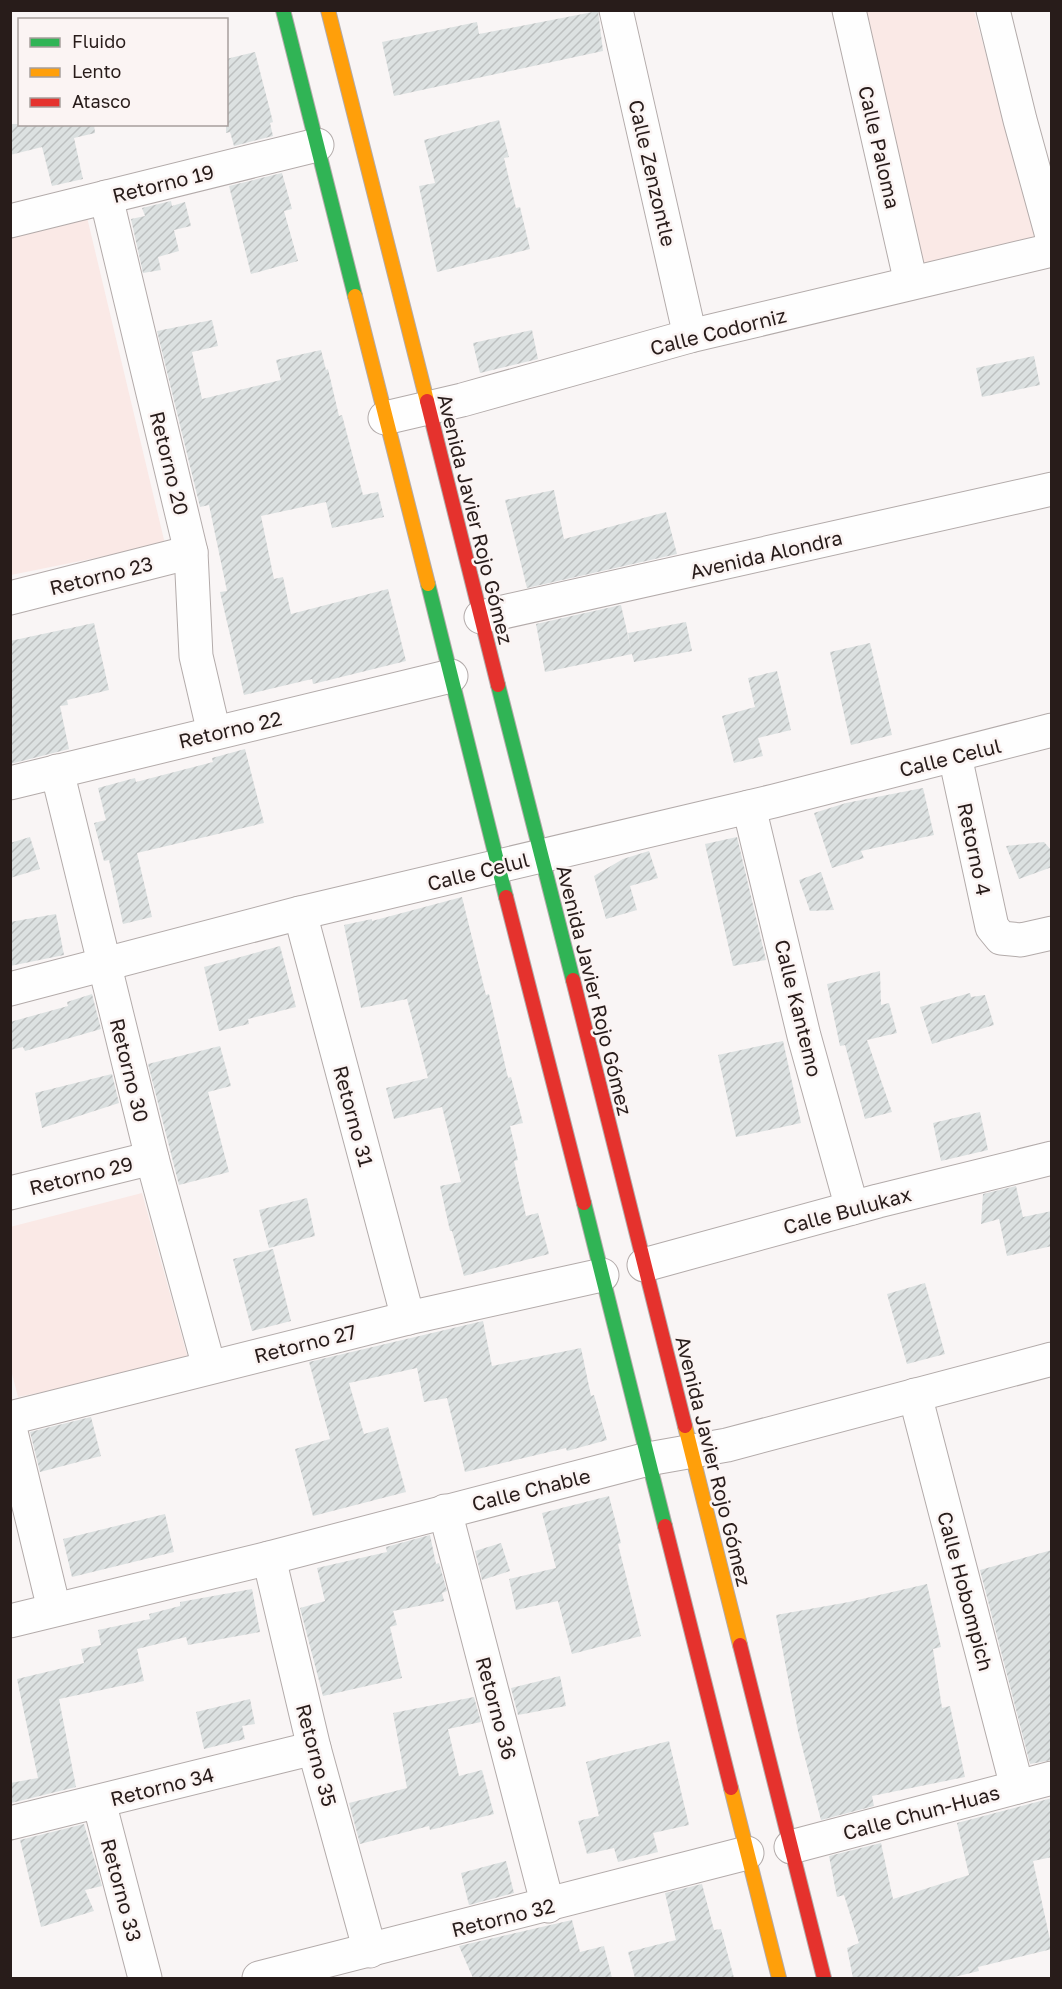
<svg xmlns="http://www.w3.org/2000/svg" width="1062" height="1989" font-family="'Golos Text',sans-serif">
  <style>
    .park { fill: #fae9e6 }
    .building { fill: url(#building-hatch) }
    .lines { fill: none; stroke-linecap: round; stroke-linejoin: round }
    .street-casing { stroke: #b3abaa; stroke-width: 35 }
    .fast-casing { stroke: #b3abaa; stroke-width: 16 }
    .slow-casing { stroke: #b3abaa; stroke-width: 16 }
    .jam-casing { stroke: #b3abaa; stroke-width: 16 }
    .street { stroke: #fefefe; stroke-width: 33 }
    .fast { stroke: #30b455; stroke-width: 14 }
    .slow { stroke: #ff9f0a; stroke-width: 14 }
    .jam { stroke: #e5322d; stroke-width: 14 }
    .labels { text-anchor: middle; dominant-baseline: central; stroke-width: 5; stroke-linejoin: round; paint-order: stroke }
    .street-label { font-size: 20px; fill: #281c1a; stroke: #fbf4f3 }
  </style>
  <defs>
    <pattern id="building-hatch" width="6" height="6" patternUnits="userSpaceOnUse" patternTransform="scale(1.5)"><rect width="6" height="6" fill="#dce1e1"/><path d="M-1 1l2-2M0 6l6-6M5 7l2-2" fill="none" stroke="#bdc0c0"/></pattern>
  </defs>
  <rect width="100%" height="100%" fill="#f9f5f5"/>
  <g class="park">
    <polygon points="855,11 974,11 1039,249 921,275"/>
    <polygon points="86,213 165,544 11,575 10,231"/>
    <polygon points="142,1193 189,1362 18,1397 10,1366 10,1227"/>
  </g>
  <g class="building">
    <polygon points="598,11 603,51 394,96 382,42 477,22 479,34"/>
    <polygon points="255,52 273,122 270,123 273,136 234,146 230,132 226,133 226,59"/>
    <polygon points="499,120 509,157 504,158 516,208 520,207 530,249 437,272 419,186 435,183 424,140"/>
    <polygon points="10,124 94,124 95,133 74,138 83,179 52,186 42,147 10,155"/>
    <polygon points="282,173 292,209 284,211 298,261 251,274 229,186"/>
    <polygon points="171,201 172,206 185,202 191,226 174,230 179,251 158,257 161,270 143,273 131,219 145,216 142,208"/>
    <polygon points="212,320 218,346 192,352 202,399 281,380 276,360 321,350 326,370 328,369 339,416 342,415 363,495 378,492 384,517 332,528 326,502 261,516 274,579 283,577 291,614 388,589 406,661 313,684 312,679 244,695 220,592 227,591 209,505 200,507 157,331"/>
    <polygon points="532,330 538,359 480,373 473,343"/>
    <polygon points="1034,356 1040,385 982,397 976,368"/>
    <polygon points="554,490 564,539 666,512 677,554 527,588 505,500"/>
    <polygon points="621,605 631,649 628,633 686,622 692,651 634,662 632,654 545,672 536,624"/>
    <polygon points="94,623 109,690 67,700 68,705 60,706 69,749 10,764 10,641"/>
    <polygon points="870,643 892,735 851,745 830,652"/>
    <polygon points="777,671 791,730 758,738 763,756 734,763 722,716 755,707 748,678"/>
    <polygon points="245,749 264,823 137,853 152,917 123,924 109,860 104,861 94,823 106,820 98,788 135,778 136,782 213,762 212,758"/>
    <polygon points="923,788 934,835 861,851 864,858 832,868 814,813 846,803"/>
    <polygon points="30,837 40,869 10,878 10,843"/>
    <polygon points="737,837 766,960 733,966 705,844"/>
    <polygon points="1044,842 1052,851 1052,867 1019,879 1006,846"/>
    <polygon points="649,851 658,878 630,886 637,910 606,919 594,876 623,859"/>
    <polygon points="821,872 834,910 810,911 799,880"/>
    <polygon points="462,897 486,995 489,994 508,1078 511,1077 523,1123 510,1126 518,1160 514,1161 526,1216 538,1213 549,1254 464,1276 452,1231 450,1231 440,1186 461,1182 442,1107 394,1119 386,1088 428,1078 407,999 361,1008 344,925 372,919 372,921"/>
    <polygon points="56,914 64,955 10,966 10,922"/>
    <polygon points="280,946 296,1007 248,1019 249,1024 219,1031 204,967"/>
    <polygon points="880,971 881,1005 889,1003 897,1033 867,1040 892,1112 865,1119 845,1045 840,1046 827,984"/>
    <polygon points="970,993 971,997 985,995 994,1025 932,1044 920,1007"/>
    <polygon points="92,994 101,1029 25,1051 23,1047 10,1050 10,1022 68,1006 67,1002"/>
    <polygon points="783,1041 801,1123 736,1137 718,1055"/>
    <polygon points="220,1046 231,1086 208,1092 229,1172 179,1185 148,1064"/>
    <polygon points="112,1074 119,1103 42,1128 35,1093"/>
    <polygon points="980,1112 988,1150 941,1161 933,1123"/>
    <polygon points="1016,1186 1023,1217 1052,1211 1052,1246 1007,1256 999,1219 981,1224 983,1194"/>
    <polygon points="307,1198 315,1236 269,1248 259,1210"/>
    <polygon points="273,1249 291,1321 252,1331 233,1259"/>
    <polygon points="925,1283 945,1354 907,1364 887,1294"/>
    <polygon points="483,1321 492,1366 581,1348 591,1396 594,1395 607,1440 567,1451 566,1448 465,1472 447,1398 424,1402 417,1368 349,1383 364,1434 388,1427 406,1492 313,1516 295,1449 330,1439 309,1362"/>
    <polygon points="91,1417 101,1456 40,1472 30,1432"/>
    <polygon points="609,1496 621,1543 618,1544 641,1636 572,1654 558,1601 516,1610 509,1579 556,1568 542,1513"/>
    <polygon points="165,1514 174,1552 72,1577 63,1539"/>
    <polygon points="430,1535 436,1564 439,1563 447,1591 442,1593 444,1601 393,1611 397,1625 390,1627 402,1678 323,1696 300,1608 325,1601 317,1568 387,1552 386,1547"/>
    <polygon points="501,1543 510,1571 482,1580 475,1551"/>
    <polygon points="1052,1550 1052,1760 1030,1764 980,1570"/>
    <polygon points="927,1584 941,1647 933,1649 942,1708 950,1706 965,1777 872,1796 874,1806 821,1820 798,1731 776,1615 849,1602"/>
    <polygon points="252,1589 260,1632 188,1645 186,1637 137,1649 144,1681 59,1699 76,1787 11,1803 10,1783 38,1778 17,1679 84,1663 81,1649 101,1645 98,1630 150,1619 149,1614 180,1606 180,1602"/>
    <polygon points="560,1676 566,1706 518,1715 511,1688"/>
    <polygon points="474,1697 481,1722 448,1729 459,1776 482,1770 494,1814 430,1830 429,1826 360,1844 349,1803 407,1788 393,1713"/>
    <polygon points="250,1699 255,1724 242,1726 245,1739 204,1749 196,1712"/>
    <polygon points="669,1741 689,1825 653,1833 658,1852 618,1862 614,1848 587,1854 578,1821 599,1816 586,1762"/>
    <polygon points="1052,1798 1052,1857 1033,1861 1052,1949 978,1967 979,1971 950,1978 853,1978 847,1948 859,1943 844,1895 837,1897 829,1856 881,1843 893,1899 969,1875 957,1823"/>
    <polygon points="84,1824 102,1886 85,1890 94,1911 41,1927 20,1840"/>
    <polygon points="506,1861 514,1893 469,1905 461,1873"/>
    <polygon points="702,1884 714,1930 721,1929 734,1978 635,1978 628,1952 676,1940 665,1893"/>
    <polygon points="572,1920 580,1952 604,1946 612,1978 473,1978 459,1946"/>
  </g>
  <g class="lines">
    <defs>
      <g id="street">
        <polyline points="616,10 690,336"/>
        <polyline points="849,10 911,283"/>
        <polyline points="993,10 1020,120 1052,236"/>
        <polyline points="106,197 191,552 196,656 214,733"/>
        <polyline points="10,221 317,145"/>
        <polyline points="385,418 462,400 690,336 1052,250"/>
        <polyline points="10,598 191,552"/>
        <polyline points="481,617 1052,489"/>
        <polyline points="955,756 992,927 1001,938 1021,940 1052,933"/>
        <polyline points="57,771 152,1158 209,1367"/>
        <polyline points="10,783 451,676"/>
        <polyline points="749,807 804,1036 852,1208"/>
        <polyline points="300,913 408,1318"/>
        <polyline points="10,989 300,913 774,801 1052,730"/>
        <polyline points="10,1193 152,1158"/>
        <polyline points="644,1265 878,1201 1052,1158"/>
        <polyline points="915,1395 1017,1787"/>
        <polyline points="10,1418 408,1318 602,1275"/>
        <polyline points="10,1428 54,1609"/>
        <polyline points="445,1511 548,1906"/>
        <polyline points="269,1558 314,1748 370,1951"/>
        <polyline points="10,1621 269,1558 648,1459 727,1445 1052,1359"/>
        <polyline points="99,1802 145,1978"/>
        <polyline points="10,1823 314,1748"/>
        <polyline points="791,1847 1052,1778"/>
        <polyline points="259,1978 747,1853"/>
      </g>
      <g id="fast">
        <polyline points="283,10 355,296"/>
        <polyline points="428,584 506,897"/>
        <polyline points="498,685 573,980"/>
        <polyline points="584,1203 665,1526"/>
      </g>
      <g id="slow">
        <polyline points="328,10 427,401"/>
        <polyline points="355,296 428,584"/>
        <polyline points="685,1426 740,1645"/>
        <polyline points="731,1788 779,1978"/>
      </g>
      <g id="jam">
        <polyline points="427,401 498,685"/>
        <polyline points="506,897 584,1203"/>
        <polyline points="573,980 685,1426"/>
        <polyline points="665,1526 731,1788"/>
        <polyline points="740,1645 824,1978"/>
      </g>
    </defs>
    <use href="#street" class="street-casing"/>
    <use href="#fast" class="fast-casing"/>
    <use href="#slow" class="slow-casing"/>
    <use href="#jam" class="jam-casing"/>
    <use href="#street" class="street"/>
    <use href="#fast" class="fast"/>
    <use href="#slow" class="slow"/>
    <use href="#jam" class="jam"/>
  </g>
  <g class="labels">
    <g class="street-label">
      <text transform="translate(880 147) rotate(77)">Calle Paloma</text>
      <text transform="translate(653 173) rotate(77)">Calle Zenzontle</text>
      <text transform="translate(163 183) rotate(-14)">Retorno 19</text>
      <text transform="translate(718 331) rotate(-14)">Calle Codorniz</text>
      <text transform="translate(170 463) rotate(76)">Retorno 20</text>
      <text transform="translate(476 519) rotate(76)">Avenida Javier Rojo Gómez</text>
      <text transform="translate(766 554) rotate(-13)">Avenida Alondra</text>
      <text transform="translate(101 575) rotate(-14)">Retorno 23</text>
      <text transform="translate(230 729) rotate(-13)">Retorno 22</text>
      <text transform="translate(950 757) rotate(-14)">Calle Celul</text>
      <text transform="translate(975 849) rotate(78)">Retorno 4</text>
      <text transform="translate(478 871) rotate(-14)">Calle Celul</text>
      <text transform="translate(595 990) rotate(76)">Avenida Javier Rojo Gómez</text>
      <text transform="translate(799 1008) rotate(76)">Calle Kantemo</text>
      <text transform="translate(130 1070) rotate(76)">Retorno 30</text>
      <text transform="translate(354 1116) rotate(75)">Retorno 31</text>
      <text transform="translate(81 1175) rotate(-14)">Retorno 29</text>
      <text transform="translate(847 1210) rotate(-15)">Calle Bulukax</text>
      <text transform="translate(305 1343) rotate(-14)">Retorno 27</text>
      <text transform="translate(714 1461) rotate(76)">Avenida Javier Rojo Gómez</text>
      <text transform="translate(531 1489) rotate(-14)">Calle Chable</text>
      <text transform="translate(966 1591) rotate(75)">Calle Hobompich</text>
      <text transform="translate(497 1708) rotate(75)">Retorno 36</text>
      <text transform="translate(317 1755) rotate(75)">Retorno 35</text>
      <text transform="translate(162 1786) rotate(-14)">Retorno 34</text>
      <text transform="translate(921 1812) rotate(-15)">Calle Chun-Huas</text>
      <text transform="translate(122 1890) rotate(75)">Retorno 33</text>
      <text transform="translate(503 1917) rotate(-14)">Retorno 32</text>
    </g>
  </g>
  <rect width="1062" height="1989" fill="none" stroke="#281c1a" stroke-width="24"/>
  <rect x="18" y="18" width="210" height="108" fill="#fbf4f3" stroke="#a79e9c" stroke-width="1.5"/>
  <rect x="30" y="38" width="30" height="9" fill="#30b455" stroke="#a79e9c" stroke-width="1.5"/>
  <text x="72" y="48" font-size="18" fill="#281c1a">Fluido</text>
  <rect x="30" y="68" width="30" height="9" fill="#ff9f0a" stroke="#a79e9c" stroke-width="1.5"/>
  <text x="72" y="78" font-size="18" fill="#281c1a">Lento</text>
  <rect x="30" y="98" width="30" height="9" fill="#e5322d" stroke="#a79e9c" stroke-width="1.5"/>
  <text x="72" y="108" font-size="18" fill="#281c1a">Atasco</text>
</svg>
